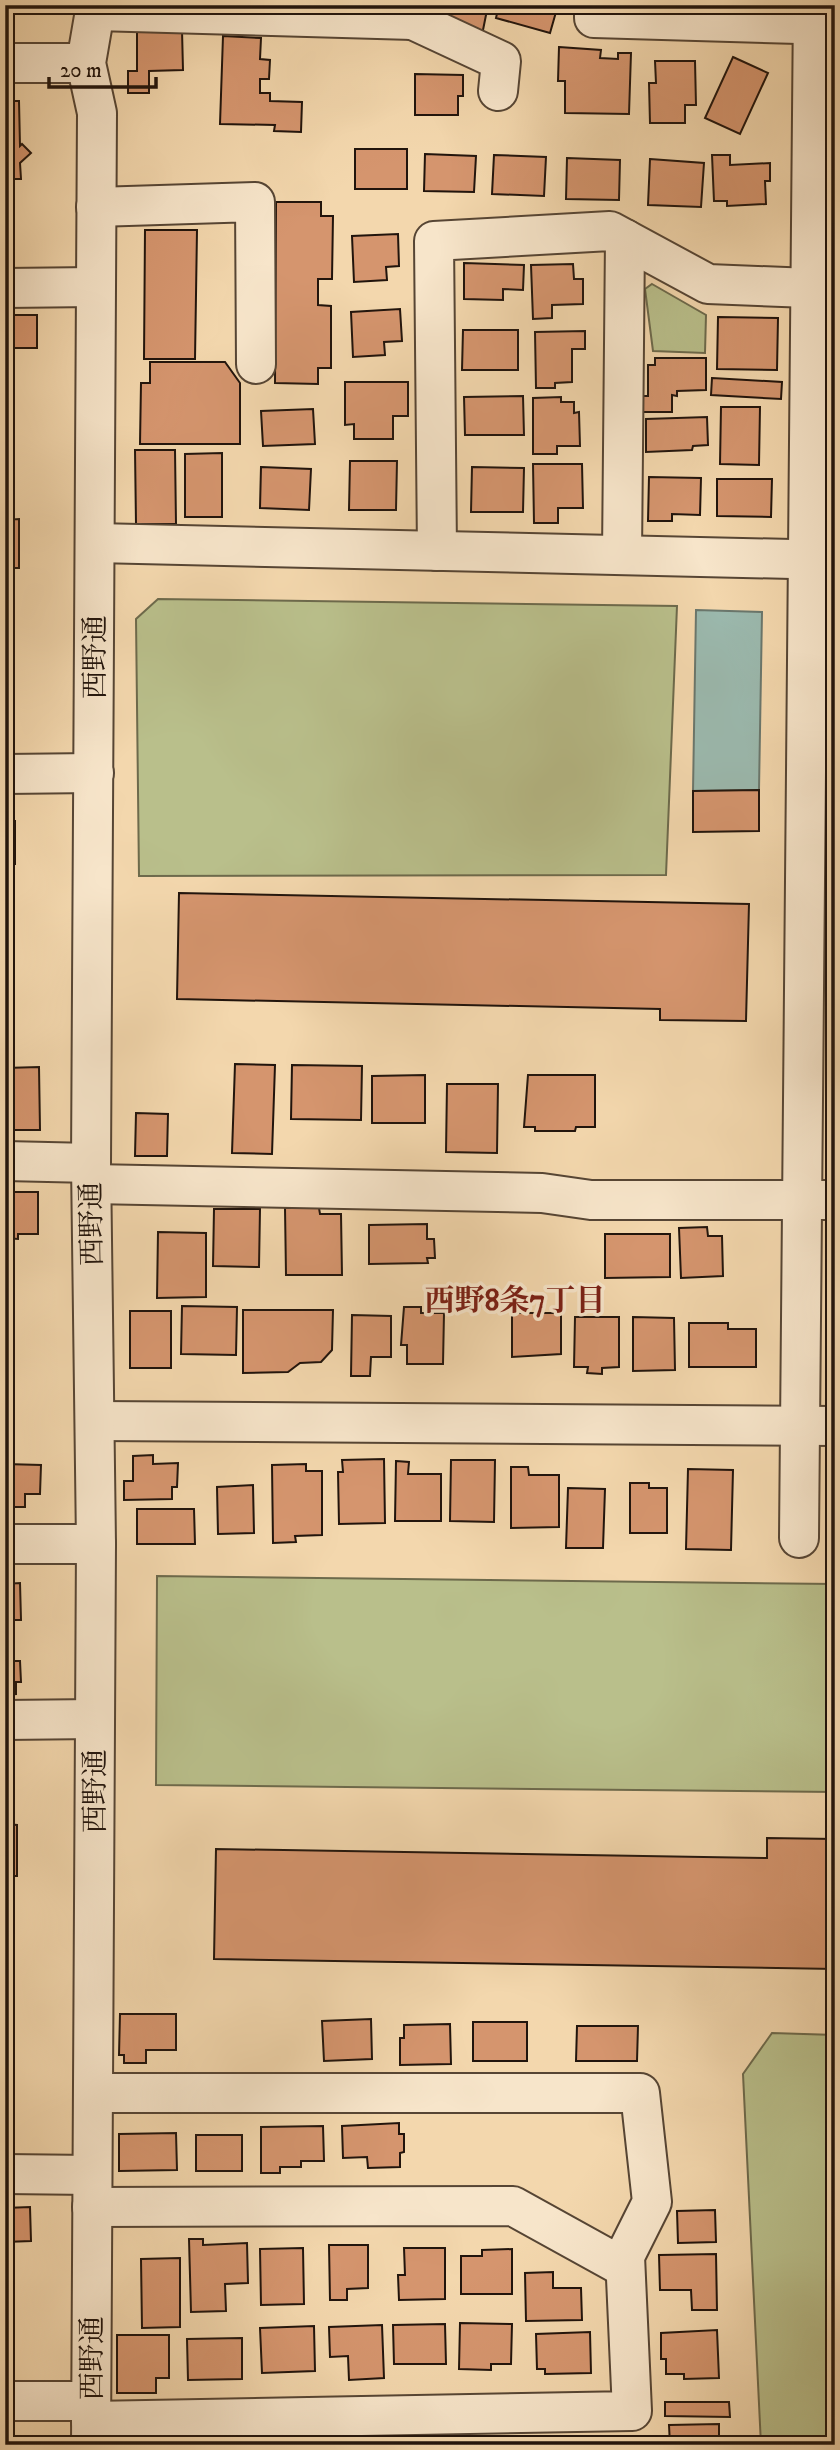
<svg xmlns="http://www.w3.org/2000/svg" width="840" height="2450" font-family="'IM FELL DW Pica','Noto Serif JP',serif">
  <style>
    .green { fill: #b9bf8b; stroke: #6d6a4c; stroke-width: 2 }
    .water { fill: #9bb9ae; stroke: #6a776d; stroke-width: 2 }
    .building { fill: #d5956e; stroke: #21140c; stroke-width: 2 }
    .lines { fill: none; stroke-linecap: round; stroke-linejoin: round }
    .minor-casing { stroke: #564534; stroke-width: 42 }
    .minor { stroke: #f7e5ca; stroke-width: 38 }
    .labels { text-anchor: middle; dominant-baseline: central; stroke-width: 7; stroke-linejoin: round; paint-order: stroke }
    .street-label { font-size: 28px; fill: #21140c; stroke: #f7e5ca }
    .neighbourhood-label { font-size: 30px; font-weight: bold; fill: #7a1f14; stroke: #f7e5ca }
  </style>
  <rect width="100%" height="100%" fill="#f3d7ad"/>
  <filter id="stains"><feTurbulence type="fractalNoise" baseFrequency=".00286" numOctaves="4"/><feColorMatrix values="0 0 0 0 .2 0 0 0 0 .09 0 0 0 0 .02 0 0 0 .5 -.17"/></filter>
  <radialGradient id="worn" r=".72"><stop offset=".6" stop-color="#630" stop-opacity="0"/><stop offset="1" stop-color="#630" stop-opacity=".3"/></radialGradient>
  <g class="green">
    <polygon points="652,284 706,315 705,353 653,351 645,289"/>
    <polygon points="158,599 677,606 666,875 139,876 136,619"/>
    <polygon points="157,1576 835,1584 835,1792 156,1785"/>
    <polygon points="772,2033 835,2035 835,2445 761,2445 743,2074"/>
  </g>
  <polygon class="water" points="696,610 762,612 759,790 693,791"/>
  <g class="building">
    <polygon points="446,5 488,5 482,35 441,27"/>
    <polygon points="499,5 558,5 550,33 496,18"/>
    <polygon points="182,30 183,70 149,71 149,93 128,93 128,71 137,71 137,31"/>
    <polygon points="223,36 261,38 260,59 270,60 269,79 260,79 260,93 270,93 270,101 302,102 301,132 274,131 275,125 220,124"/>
    <polygon points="559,47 601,50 600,58 618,59 618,53 631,53 629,114 565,113 565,81 558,81"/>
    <polygon points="733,57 768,73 740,134 705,118"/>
    <polygon points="655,61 695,61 696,105 685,105 685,123 650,123 649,83 656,83"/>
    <polygon points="415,74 463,75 463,96 458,96 458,115 415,115"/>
    <polygon points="5,101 19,101 20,146 22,144 31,153 20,163 21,179 5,179"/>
    <rect x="355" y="149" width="52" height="40"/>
    <polygon points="425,154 476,156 474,192 424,191"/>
    <polygon points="494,155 546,157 544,196 492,194"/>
    <polygon points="712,155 730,155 730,165 770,163 770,181 765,181 766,204 727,206 727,201 714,201"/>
    <polygon points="567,158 620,160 619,200 566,199"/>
    <polygon points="650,159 704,163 701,207 648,205"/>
    <polygon points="276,202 321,202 321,216 333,216 332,279 318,279 318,305 331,306 331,368 318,368 318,384 275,383"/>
    <polygon points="145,230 197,230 195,359 144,359"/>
    <polygon points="398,234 399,266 386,267 387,280 354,282 352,236"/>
    <polygon points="464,263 524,265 523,290 503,289 503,300 464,299"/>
    <polygon points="573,264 574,279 583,279 583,304 552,305 552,318 533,319 531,265"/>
    <polygon points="400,309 402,341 384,342 385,355 353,357 351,312"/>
    <rect x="5" y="315" width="32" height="33"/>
    <polygon points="718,317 778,318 777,370 717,369"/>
    <polygon points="463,330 518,330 518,370 462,370"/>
    <polygon points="585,331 585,349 572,349 572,382 555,383 555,388 536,388 535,332"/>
    <polygon points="655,358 706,358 706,390 677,391 677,396 672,395 672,412 643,412 643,396 648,396 648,365 655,365"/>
    <polygon points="150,362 225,362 240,383 240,444 140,444 141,383 150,383"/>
    <polygon points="712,378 782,382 781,399 711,395"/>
    <polygon points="345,382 408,382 408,416 393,416 393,439 354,439 354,424 345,425"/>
    <polygon points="523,396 524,435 465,435 464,397"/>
    <polygon points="561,397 561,402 574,402 574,413 579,412 580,446 557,446 557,454 533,454 533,398"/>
    <polygon points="721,407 760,407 759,465 720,464"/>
    <polygon points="313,409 315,444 263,446 261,411"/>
    <polygon points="707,417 708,445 693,446 692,450 646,452 646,419"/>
    <polygon points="135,450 175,450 176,524 136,524"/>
    <polygon points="222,453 222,517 185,517 185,454"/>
    <polygon points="350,461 397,461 396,510 349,510"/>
    <polygon points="533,464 582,464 583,508 558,508 558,523 534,523"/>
    <polygon points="261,467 311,469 309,510 260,508"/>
    <polygon points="472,467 524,468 523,512 471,512"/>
    <polygon points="649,477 701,478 700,515 672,514 672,521 648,521"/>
    <polygon points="717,479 772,479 771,517 717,516"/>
    <polygon points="19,519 19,568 5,568 5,520"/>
    <polygon points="759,790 759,831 693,832 693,791"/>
    <rect x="5" y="821" width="10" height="43"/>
    <polygon points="179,893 749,904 746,1021 660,1020 660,1009 177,999"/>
    <polygon points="235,1064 275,1065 272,1154 232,1153"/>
    <polygon points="292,1065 362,1066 361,1120 291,1119"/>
    <polygon points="39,1067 40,1130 5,1130 5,1068"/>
    <polygon points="425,1075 425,1123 372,1123 372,1076"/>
    <polygon points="528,1075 595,1075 595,1127 576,1127 575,1131 535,1131 535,1127 524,1127"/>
    <polygon points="447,1084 498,1084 497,1153 446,1152"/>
    <polygon points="136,1113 168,1114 167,1156 135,1156"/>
    <polygon points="5,1192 38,1192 38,1234 18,1234 18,1239 5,1238"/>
    <polygon points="285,1208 319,1208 320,1214 341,1214 342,1275 286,1275"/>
    <polygon points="214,1209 260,1209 259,1267 213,1266"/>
    <polygon points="427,1224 427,1239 434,1239 435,1258 427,1258 428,1263 369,1264 369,1225"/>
    <polygon points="707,1227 708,1236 722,1236 723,1276 681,1278 679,1228"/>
    <polygon points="158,1232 206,1233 206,1297 157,1298"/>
    <polygon points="605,1234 670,1234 670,1277 605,1278"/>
    <polygon points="5,1304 11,1305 11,1339 5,1339"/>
    <polygon points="182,1306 237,1307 236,1355 181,1354"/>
    <polygon points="404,1307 421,1307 421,1313 444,1313 443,1364 407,1364 407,1345 401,1345"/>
    <polygon points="243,1310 333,1310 332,1350 321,1362 300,1363 288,1372 243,1373"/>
    <rect x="130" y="1311" width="41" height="57"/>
    <polygon points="512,1313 561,1313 561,1354 512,1357"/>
    <polygon points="352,1315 391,1316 391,1357 371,1357 370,1376 351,1376"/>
    <polygon points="575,1317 619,1317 619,1367 602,1368 602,1374 587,1373 588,1367 574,1367"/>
    <polygon points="633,1317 674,1318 675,1370 633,1371"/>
    <polygon points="689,1323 728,1323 728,1329 756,1329 756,1367 689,1367"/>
    <polygon points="153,1455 153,1464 178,1463 177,1487 172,1487 172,1499 124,1500 124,1481 133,1481 133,1456"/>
    <polygon points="384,1459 385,1523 339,1524 338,1472 343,1472 342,1460"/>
    <polygon points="451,1460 495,1460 494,1522 450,1521"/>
    <polygon points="396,1461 409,1462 408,1474 441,1474 441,1521 395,1521"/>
    <polygon points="5,1464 41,1465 40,1494 25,1494 25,1507 5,1507"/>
    <polygon points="306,1464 306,1471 322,1471 322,1535 295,1536 296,1542 273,1543 272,1465"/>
    <polygon points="511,1467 528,1467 529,1475 559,1475 559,1527 511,1528"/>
    <polygon points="688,1469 733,1470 731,1550 686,1549"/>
    <polygon points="831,1475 835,1475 835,1526 832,1526"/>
    <polygon points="630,1483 649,1483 649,1488 667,1488 667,1533 630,1533"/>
    <polygon points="253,1485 254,1533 218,1534 217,1487"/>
    <polygon points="568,1488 605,1489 603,1548 566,1548"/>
    <polygon points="137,1509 194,1509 195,1544 137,1544"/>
    <polygon points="20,1583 21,1620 5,1620 5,1584"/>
    <polygon points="5,1661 20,1661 21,1682 16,1682 16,1694 5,1695"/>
    <polygon points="5,1824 17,1825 17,1876 5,1876"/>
    <polygon points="767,1838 835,1839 835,1969 214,1959 216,1849 767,1858"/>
    <polygon points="120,2014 176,2014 176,2050 146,2050 146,2063 124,2063 124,2055 119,2055"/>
    <polygon points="371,2019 372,2059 324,2061 322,2021"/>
    <rect x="473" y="2022" width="54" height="39"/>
    <polygon points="450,2024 451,2064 400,2065 400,2038 404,2038 404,2025"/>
    <polygon points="577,2026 638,2026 637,2061 576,2061"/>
    <polygon points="399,2123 399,2134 404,2134 404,2152 400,2153 400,2167 368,2168 367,2157 343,2158 342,2126"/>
    <polygon points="323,2126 324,2161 301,2161 301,2167 280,2167 280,2173 261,2173 261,2127"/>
    <polygon points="176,2133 177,2170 119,2171 119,2134"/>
    <rect x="196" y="2135" width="46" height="36"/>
    <polygon points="30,2207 31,2241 5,2242 5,2208"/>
    <polygon points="715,2210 716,2242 678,2243 677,2211"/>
    <polygon points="189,2239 203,2239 203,2245 247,2243 248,2283 225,2284 226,2311 191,2312"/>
    <polygon points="329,2245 368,2245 368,2288 347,2289 347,2300 330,2300"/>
    <polygon points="303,2248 304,2304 261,2305 260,2249"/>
    <polygon points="404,2248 445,2248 445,2299 399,2300 398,2275 405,2275"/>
    <polygon points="512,2249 512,2294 461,2294 461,2256 482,2256 482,2250"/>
    <polygon points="716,2254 717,2310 692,2310 691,2290 660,2290 659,2255"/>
    <polygon points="180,2258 180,2327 142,2328 141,2259"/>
    <polygon points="553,2272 553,2288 581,2288 582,2320 526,2321 525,2273"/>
    <polygon points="460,2323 512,2324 511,2364 491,2364 491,2370 459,2369"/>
    <polygon points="445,2324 446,2364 394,2364 393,2325"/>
    <polygon points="382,2325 384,2378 349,2380 348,2356 330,2357 329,2327"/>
    <polygon points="314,2326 315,2371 262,2373 260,2328"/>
    <polygon points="717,2330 719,2378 684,2379 684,2374 666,2374 666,2359 661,2359 661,2333"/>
    <polygon points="590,2332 591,2373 545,2374 545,2369 537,2369 536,2334"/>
    <polygon points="117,2335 169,2335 169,2378 156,2378 156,2393 117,2393"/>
    <polygon points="242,2338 242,2379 188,2380 187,2339"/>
    <rect x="5" y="2342" width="6" height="40"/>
    <polygon points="665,2402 729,2402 730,2417 665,2416"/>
    <polygon points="719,2424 719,2445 670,2445 669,2425"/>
  </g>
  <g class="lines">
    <defs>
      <g id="minor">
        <polyline points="594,5 594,18 835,25"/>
        <polyline points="96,11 413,20 419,5"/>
        <polyline points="413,20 501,61 498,91"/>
        <polyline points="5,63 86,63"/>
        <polyline points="96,207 255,202 256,364"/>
        <polyline points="5,288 95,287"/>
        <polyline points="96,543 833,560"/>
        <polyline points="437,551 434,241 610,231 708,284 835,289"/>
        <polyline points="622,555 625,239"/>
        <polyline points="5,774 94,773"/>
        <polyline points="5,1161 91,1163"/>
        <polyline points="92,1184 542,1193 591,1200 835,1200"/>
        <polyline points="96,1421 835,1426"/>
        <polyline points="799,1538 813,5"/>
        <polyline points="5,1544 96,1544"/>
        <polyline points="5,1720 95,1719"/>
        <polyline points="5,2174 92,2175"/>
        <polyline points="92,2207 513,2206 625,2268"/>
        <polyline points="5,2401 91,2401"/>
        <polyline points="91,2421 632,2411 625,2256 652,2202 640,2093 93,2093"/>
        <polyline points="91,2445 96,1544 91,1163 97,113 86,63 96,5"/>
      </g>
    </defs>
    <use href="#minor" class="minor-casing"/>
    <use href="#minor" class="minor"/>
  </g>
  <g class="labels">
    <g class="street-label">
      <text transform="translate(95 657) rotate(-90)">西野通</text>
      <text transform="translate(92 1224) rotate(-91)">西野通</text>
      <text transform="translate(95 1791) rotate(-90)">西野通</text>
      <text transform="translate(92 2358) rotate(-90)">西野通</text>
    </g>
    <g class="neighbourhood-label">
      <text x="515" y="1301">西野8条7丁目</text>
    </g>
  </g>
  <rect width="840" height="2450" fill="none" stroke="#f3d7ad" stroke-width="28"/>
  <rect x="7" y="7" width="826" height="2436" fill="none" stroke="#21140c" stroke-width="3.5"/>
  <rect x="14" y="14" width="812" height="2422" fill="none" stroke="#21140c" stroke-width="2"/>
  <path d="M49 77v10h107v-10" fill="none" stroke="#21140c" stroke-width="3.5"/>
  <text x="60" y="77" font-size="21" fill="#21140c" stroke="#f7e5ca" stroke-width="5" paint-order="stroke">20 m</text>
  <rect width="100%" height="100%" filter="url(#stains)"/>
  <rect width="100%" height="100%" fill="url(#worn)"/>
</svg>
